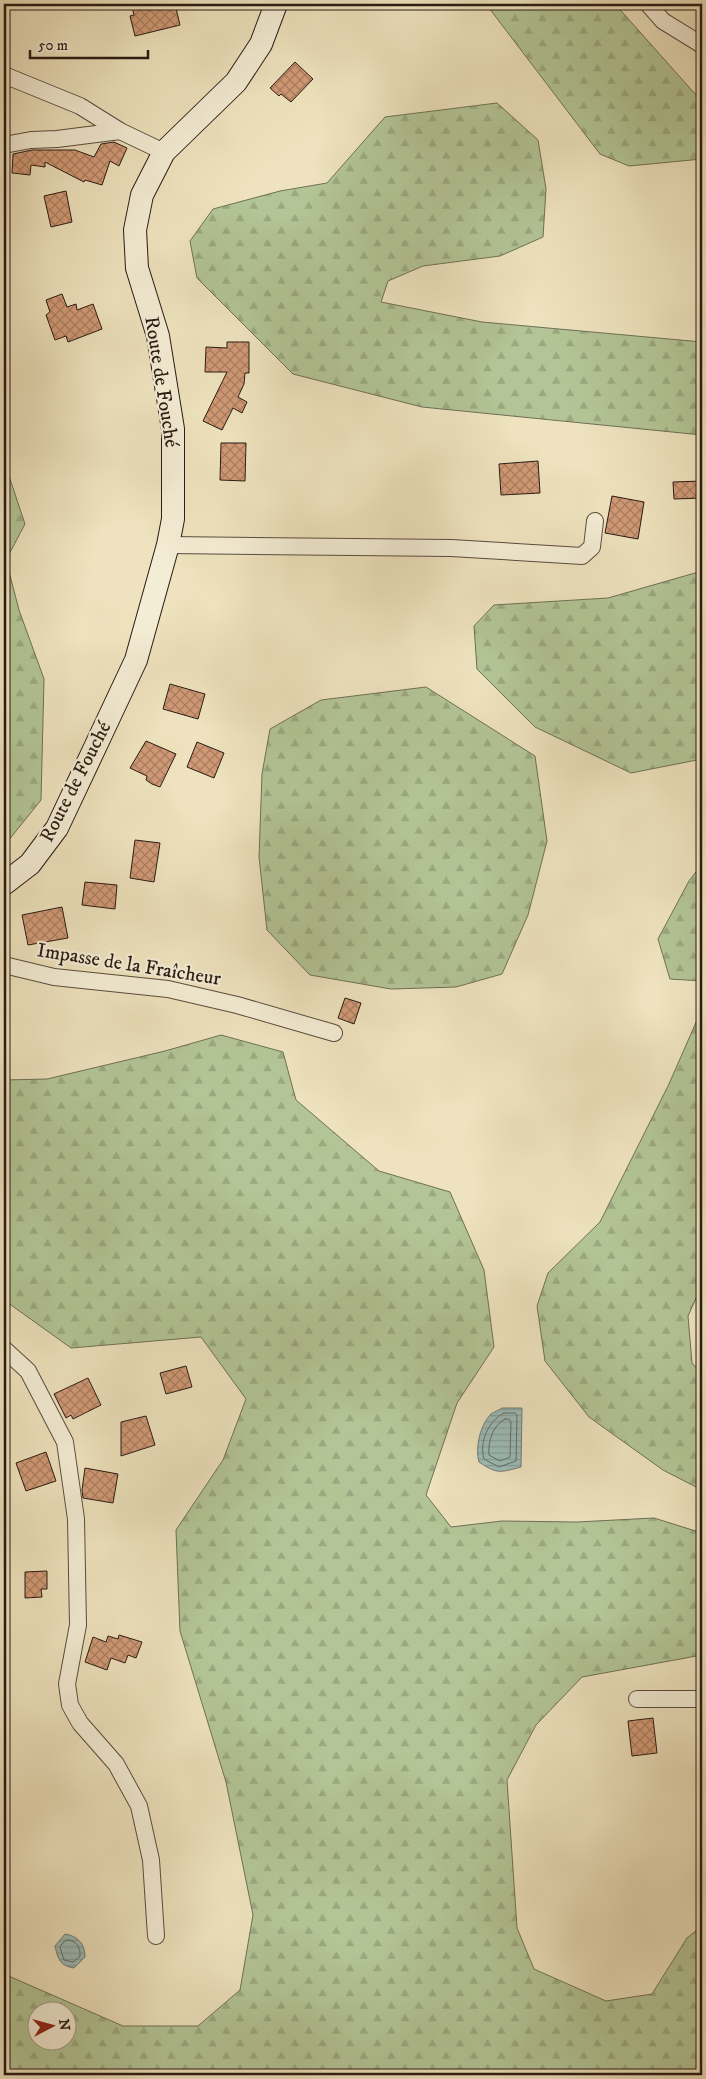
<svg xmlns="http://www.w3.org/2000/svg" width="706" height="2079" font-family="'IM FELL DW Pica',serif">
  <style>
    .forest { fill: url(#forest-firs); stroke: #6e7055; fill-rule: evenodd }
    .water { fill: url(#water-rules); stroke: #6e7c77 }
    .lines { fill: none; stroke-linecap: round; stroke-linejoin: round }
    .shore { stroke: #626c66; stroke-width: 1 }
    .building { fill: url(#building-cross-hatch); stroke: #291a14 }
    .street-casing { stroke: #5a4c3e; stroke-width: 18 }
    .secondary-casing { stroke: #291a14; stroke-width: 24 }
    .street { stroke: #f4edd5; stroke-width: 16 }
    .secondary { stroke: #f4edd5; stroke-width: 22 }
    .labels { text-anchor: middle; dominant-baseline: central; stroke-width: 4.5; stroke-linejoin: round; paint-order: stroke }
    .street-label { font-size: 20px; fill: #291a14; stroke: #f4edd5 }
  </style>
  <defs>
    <pattern id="forest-firs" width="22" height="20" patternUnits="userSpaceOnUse" patternTransform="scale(1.25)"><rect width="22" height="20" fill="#b3c596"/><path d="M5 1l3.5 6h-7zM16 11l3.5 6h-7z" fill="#9aa980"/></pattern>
    <pattern id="water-rules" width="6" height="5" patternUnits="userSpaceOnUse" patternTransform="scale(1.25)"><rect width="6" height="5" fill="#9cbdb9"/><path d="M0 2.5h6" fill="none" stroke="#86a29e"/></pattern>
    <pattern id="building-cross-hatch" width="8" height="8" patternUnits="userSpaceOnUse" patternTransform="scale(1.25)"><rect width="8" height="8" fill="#d19a76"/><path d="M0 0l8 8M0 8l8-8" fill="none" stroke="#aa7d60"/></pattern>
  </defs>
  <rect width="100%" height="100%" fill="#eee3be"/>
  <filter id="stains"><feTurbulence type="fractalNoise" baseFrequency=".004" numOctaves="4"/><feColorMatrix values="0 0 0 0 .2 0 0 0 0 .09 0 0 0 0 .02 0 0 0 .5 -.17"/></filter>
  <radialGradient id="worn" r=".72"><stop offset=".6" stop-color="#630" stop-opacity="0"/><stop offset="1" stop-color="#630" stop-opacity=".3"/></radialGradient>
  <g class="forest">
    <polygon points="486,4 615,4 696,95 702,98 702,159 629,166 600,154"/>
    <polygon points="497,103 538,140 546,189 543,237 500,256 423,266 388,281 381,302 482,322 702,342 702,435 422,407 293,374 197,278 190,241 213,209 280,191 327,183 385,117"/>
    <polygon points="4,461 25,524 6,560 19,610 44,679 41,800 4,846"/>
    <polygon points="702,571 702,759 631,773 535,727 477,669 474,626 494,605 608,598"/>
    <polygon points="426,687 535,756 547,841 528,915 502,974 456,987 391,989 310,975 267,930 259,857 262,774 270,729 321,700"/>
    <polygon points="702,864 702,981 670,979 658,939 689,881"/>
    <polygon points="701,1011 702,1011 702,1285 688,1316 692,1363 702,1374 702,1490 663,1470 589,1417 545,1361 537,1306 548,1273 600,1222 669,1084"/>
    <path d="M221,1035L283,1052L296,1100L379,1171L450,1192L484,1270L494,1347L457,1403L426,1495L451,1527L502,1521L577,1522L654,1518L702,1533V1655L582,1677L536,1725L507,1780L517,1928L534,1969L606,2001L652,1994L687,1938L702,1926V2075H4V1974L123,2026H198L240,1990L253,1915L226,1782L180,1631L176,1530L223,1460L246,1399L201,1337L71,1348L4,1300V1080L47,1079L165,1051ZM38,2012H68V2042H38Z"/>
  </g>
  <g class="water">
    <path d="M502,1408H522L521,1467C501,1472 498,1475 479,1462C475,1448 480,1425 491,1414C494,1412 499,1410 502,1408Z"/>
    <path d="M65,1934C78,1936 85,1944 85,1957L74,1968C60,1966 58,1959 55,1946Z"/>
  </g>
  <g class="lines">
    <g class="shore">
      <path d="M504,1413H515L517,1415L516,1461L499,1467L484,1459C479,1442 488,1421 504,1413Z"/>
      <path d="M505,1419H509L511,1422L510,1457L500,1461L489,1455C488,1442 492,1426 505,1419Z"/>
      <path d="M66,1940C75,1939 81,1947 80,1956L73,1962L64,1960L60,1947Z"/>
    </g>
  </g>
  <g class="building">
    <polygon points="142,4 175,4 180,25 135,36 130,16 134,15 132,7"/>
    <polygon points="295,62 313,79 291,102 281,94 279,96 270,88"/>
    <polygon points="114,142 127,148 119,166 110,161 102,185 85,180 84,182 45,162 45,167 31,165 30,175 12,173 13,154 32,150 75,150 94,157 101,144"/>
    <polygon points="66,191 72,222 51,227 44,196"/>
    <polygon points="62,294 67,307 76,304 77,310 93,304 102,329 68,342 66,336 55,340 46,315 50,312 46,300"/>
    <polygon points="227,342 249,342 249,373 245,373 244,384 238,397 247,402 242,413 233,408 222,430 203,421 227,372 205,372 206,347 227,348"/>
    <polygon points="221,443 246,443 245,481 220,480"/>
    <polygon points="538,461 540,493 501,495 499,464"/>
    <polygon points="702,481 702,498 674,499 673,482"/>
    <polygon points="612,496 644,502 638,539 605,533"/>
    <polygon points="170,684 205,694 198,719 163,709"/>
    <polygon points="146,741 176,754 160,787 152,784 146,780 147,776 130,768"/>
    <polygon points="197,742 224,753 214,778 187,767"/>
    <polygon points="135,840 160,843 154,882 130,878"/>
    <polygon points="85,882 117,885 115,909 82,905"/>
    <polygon points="62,907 68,938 28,945 22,915"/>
    <polygon points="345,998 361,1003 354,1024 338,1018"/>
    <polygon points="186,1366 192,1387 166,1394 160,1373"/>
    <polygon points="88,1378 101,1405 73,1419 71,1415 66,1418 54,1394"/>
    <polygon points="146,1416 155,1445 121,1456 121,1422"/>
    <polygon points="46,1452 56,1481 26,1491 16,1463"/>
    <polygon points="85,1468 118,1474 113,1503 83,1498 82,1490"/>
    <polygon points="47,1571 47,1589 41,1589 42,1597 25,1598 25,1572"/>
    <polygon points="119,1635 142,1642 136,1658 128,1655 125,1663 111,1658 107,1670 85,1662 93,1637 106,1642 108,1636 118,1639"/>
    <polygon points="653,1718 657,1753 632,1756 628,1721"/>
  </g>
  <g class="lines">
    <defs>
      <g id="street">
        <polyline points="648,4 663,21 702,45"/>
        <polyline points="4,75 80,106 120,131 164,152"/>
        <polyline points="4,145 31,140 57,139 120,131"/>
        <polyline points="168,545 451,548 582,556 592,547 595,521"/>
        <polyline points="4,965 54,977 168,989 237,1005 334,1033"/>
        <polyline points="4,1349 28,1371 65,1442 76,1519 78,1625 67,1684 70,1705 80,1723 116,1764 139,1806 151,1860 156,1936"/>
        <polyline points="637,1699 702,1699"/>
      </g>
      <polyline id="secondary" points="4,884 30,864 57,828 98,741 136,660 168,545 173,519 173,429 158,336 137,268 135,230 142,195 164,152 236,82 261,44 276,4"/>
    </defs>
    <use href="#street" class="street-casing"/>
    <use href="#secondary" class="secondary-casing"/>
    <use href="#street" class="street"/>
    <use href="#secondary" class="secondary"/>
  </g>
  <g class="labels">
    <g class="street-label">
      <text transform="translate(161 382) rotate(81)">Route de Fouché</text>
      <text transform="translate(76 782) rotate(-63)">Route de Fouché</text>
      <text transform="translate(129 965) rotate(9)">Impasse de la Fraîcheur</text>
    </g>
  </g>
  <rect width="706" height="2079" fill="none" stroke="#eee3be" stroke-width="20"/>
  <rect x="5" y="5" width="696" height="2069" fill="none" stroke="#291a14" stroke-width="2.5"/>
  <rect x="10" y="10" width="686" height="2059" fill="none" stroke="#291a14"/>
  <g transform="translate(52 2026) rotate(84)"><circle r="24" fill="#f4edd5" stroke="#a39988"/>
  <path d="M0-4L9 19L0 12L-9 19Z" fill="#8f2418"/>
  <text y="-8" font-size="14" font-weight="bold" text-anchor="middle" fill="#291a14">N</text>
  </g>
  <path d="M30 50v8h118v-8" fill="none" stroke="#291a14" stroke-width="2.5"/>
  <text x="38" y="50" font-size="15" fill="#291a14" stroke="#f4edd5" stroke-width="4" paint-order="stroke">50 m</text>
  <rect width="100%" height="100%" filter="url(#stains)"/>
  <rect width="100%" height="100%" fill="url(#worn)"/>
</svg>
